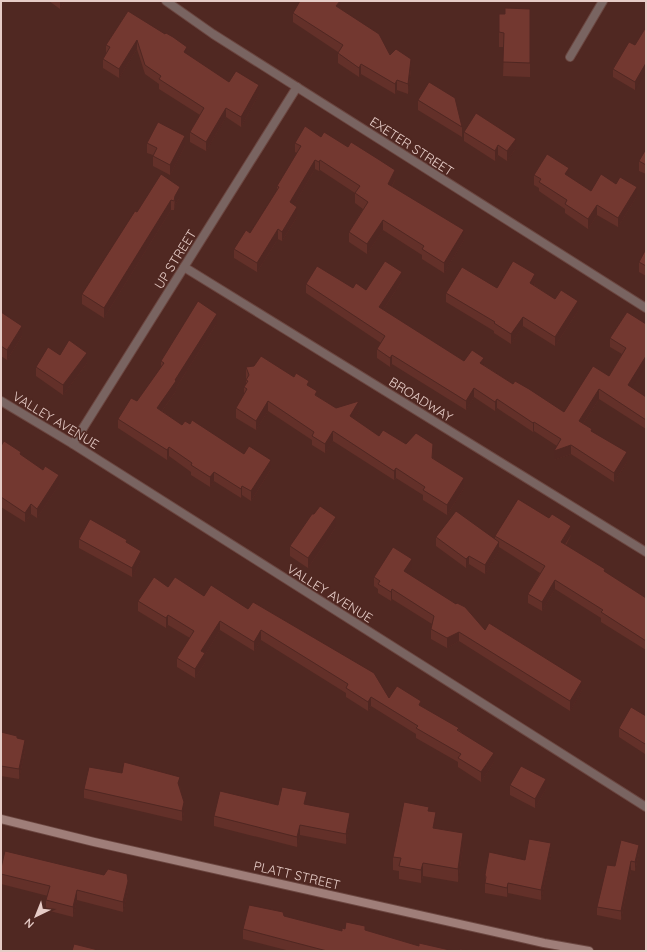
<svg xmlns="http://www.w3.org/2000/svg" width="647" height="952" font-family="Quicksand,sans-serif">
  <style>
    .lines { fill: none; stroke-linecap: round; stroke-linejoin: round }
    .street-casing { stroke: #6b4640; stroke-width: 10 }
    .secondary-casing { stroke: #6b4640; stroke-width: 10 }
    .street { stroke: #796461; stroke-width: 8 }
    .secondary { stroke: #9f7e79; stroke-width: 8 }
    .wall { fill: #633029 }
    .shaded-wall { fill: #502722 }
    .building { fill: #733830; stroke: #502722 }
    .labels { text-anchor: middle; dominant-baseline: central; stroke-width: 3.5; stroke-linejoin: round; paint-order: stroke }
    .street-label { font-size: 13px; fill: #e6ccc7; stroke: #502822 }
  </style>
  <rect width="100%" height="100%" fill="#502822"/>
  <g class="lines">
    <defs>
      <g id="street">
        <polyline points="166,1 213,34 646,308"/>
        <polyline points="570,57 603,1"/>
        <polyline points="184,267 646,552"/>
        <polyline points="1,401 73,444 646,807"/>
        <polyline points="73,444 297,87"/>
      </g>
      <polyline id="secondary" points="1,819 94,842 544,943 589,951"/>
    </defs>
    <use href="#street" class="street-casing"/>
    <use href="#secondary" class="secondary-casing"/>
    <use href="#street" class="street"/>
    <use href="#secondary" class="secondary"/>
  </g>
  <g class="wall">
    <polygon points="49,1 65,1 60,9"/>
    <polygon points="341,1 341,9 390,55 411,69 408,94 397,90 395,94 361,74 359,77 338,63 338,52 293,22 293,13"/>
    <polygon points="530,9 530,77 503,76 504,47 499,47 499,32 505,14"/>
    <polygon points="128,11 187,54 229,82 259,94 241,127 226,117 206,151 190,142 190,132 200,115 159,89 159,84 145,74 137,49 119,78 103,68 103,59 106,54 106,45"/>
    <polygon points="646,27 635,90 613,77 613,69 635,45"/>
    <polygon points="418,100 462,127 462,137 418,110"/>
    <polygon points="464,132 516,148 507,161 498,155 495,161 464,141"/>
    <polygon points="321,137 395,180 392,186 464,240 444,273 422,259 422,255 383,230 367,254 349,242 349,232 363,209 355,203 355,193 320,170 319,171 315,169 294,205 297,217 282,241 278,239 257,272 234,258 234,249 250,233 277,191 277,186 297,153 295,152 295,143"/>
    <polygon points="147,143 185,146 170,175 153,166 153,155 147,153"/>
    <polygon points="646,149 646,174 639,171 639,161"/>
    <polygon points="534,175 569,177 591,191 616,184 637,196 618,227 597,215 588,229 565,213 565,209 539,191 539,188 534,185"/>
    <polygon points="180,197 175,205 174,210 171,210 104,318 82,304 82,294 137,212"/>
    <polygon points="646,249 646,276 639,272 639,262"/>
    <polygon points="402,281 383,310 464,361 484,365 513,384 564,412 609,376 622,354 610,347 610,338 627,312 632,388 646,397 646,429 599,399 583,424 627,462 614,482 571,454 554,460 557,446 534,431 533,432 497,408 495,411 474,397 466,410 392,364 390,367 377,358 377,349 381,343 306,293 306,284 353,288 366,290"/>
    <polygon points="535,283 534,285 555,299 578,311 555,346 523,326 511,344 494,333 494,331 446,302 446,293"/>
    <polygon points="1,312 22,336 7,360 1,356"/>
    <polygon points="217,323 176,388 176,391 162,411 182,425 190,424 271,469 251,501 242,495 241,498 214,481 210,487 191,475 191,472 169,456 167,460 118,428 118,419 137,401 161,368 161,361"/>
    <polygon points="60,355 87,363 63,395 36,376 36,367"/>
    <polygon points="246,367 294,377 309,386 317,396 336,408 359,411 354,419 379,436 406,444 433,454 433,458 464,488 447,515 423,500 423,495 396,478 394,480 333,441 325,453 312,445 312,440 268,411 256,430 236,418 236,408 244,394 244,387 246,385"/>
    <polygon points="1,446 21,455 59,485 37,518 31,514 25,522 1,507"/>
    <polygon points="314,514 336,527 308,568 290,556 290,546"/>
    <polygon points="571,535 566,545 605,572 646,598 646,650 601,622 601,618 555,589 542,611 528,603 528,594 540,573 499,547 499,551 485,574 469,564 466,568 436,546 436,537 495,540 495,536"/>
    <polygon points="79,539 127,543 141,561 132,577 79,548"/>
    <polygon points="412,568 408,574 485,630 582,690 570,711 459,641 447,648 431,639 431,629 432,624 392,599 391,601 378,593 378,589 374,586 374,577"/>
    <polygon points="168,587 204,596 389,698 421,706 459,730 494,762 481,782 458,767 458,762 416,738 416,734 371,706 368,711 346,697 346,693 261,640 254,651 220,630 205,655 205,663 195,678 177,667 177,658 190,638 168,625 166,628 138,611 138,601"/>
    <polygon points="646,716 645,754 619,737 619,728"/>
    <polygon points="1,732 17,738 25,750 19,779 1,776"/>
    <polygon points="510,785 546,789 535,808 510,795"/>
    <polygon points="180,787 184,812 182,821 84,798 84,789"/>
    <polygon points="307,802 306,805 350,823 346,844 300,835 297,847 214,826 214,816 278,805"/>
    <polygon points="429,811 436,825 435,829 463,846 458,882 423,876 421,883 399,879 399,871 393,870 393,857"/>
    <polygon points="551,853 541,900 508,893 507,897 485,893 485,875 525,860"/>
    <polygon points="639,853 635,871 631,870 621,920 597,915 597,907 615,866"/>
    <polygon points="1,868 128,890 123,912 77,900 73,917 46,910 46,900 48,896 1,884"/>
    <polygon points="284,916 342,931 365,930 419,946 454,951 290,951 243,939 243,929"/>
  </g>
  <g class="shaded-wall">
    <polygon points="60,1 65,1 60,9"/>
    <polygon points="340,1 341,1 341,8 336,16 336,6"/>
    <polygon points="137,40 137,49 119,78 119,69"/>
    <polygon points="187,47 187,57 184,52"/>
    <polygon points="411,59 411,69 408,94 408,84"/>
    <polygon points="646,63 646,72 635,90 635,82"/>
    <polygon points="361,64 361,74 359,77 359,68"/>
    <polygon points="397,80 397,90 395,94 395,84"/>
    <polygon points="259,85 259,94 241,127 241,117"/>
    <polygon points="226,108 226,117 206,151 206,142"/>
    <polygon points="185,136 185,146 170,175 170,165"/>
    <polygon points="516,139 516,148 507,161 507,151"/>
    <polygon points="498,145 498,155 495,161 495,151"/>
    <polygon points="315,160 315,169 290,212 290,202"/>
    <polygon points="320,160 320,170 319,171 319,162"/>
    <polygon points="569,168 569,178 565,174"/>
    <polygon points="395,170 395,180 388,193 388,184"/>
    <polygon points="180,187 180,197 175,205 174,210 175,196"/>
    <polygon points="637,187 637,196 618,227 618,218"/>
    <polygon points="171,200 171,210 104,318 104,308"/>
    <polygon points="597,205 597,215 588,229 588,219"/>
    <polygon points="297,207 297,217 282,241 282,232"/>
    <polygon points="383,220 383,230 367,254 367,244"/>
    <polygon points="278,229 278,239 257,272 257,263"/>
    <polygon points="464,230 464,240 444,273 444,263"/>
    <polygon points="402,272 402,281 379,316 379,307"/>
    <polygon points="535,274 535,283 530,292 530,283"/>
    <polygon points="578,301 578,311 555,346 555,337"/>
    <polygon points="217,314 217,323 176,388 176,391 157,418 157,408"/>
    <polygon points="523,317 523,326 511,344 511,334"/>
    <polygon points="22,326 22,336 7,360 7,350"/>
    <polygon points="87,353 87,363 63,395 63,385"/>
    <polygon points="392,355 392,364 390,367 390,358"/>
    <polygon points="646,356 646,365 628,394 628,385"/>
    <polygon points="484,358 484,367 480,363"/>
    <polygon points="474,388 474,397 466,410 466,401"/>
    <polygon points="599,389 599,399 579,430 579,421"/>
    <polygon points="497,399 497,408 495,411 495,402"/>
    <polygon points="268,401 268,411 256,430 256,421"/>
    <polygon points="359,401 359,411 350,426 350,416"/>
    <polygon points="534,422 534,431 533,432 533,423"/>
    <polygon points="333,431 333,441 325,453 325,444"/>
    <polygon points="433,444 433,454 432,468 432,458"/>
    <polygon points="571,445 571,454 554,460 554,451"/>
    <polygon points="169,447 169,456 167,460 167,450"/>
    <polygon points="627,452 627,462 614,482 614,473"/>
    <polygon points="271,460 271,469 251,501 251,491"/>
    <polygon points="396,468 396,478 394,480 394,471"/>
    <polygon points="214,472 214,481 210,487 210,477"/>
    <polygon points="59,475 59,485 37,518 37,509"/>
    <polygon points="464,478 464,488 447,515 447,505"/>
    <polygon points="242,486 242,495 241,498 241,489"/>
    <polygon points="31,504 31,514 25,522 25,513"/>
    <polygon points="336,517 336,527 308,568 308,558"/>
    <polygon points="571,526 571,535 561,551 561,542"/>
    <polygon points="499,542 499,551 485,574 485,565"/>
    <polygon points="141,551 141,561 132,577 132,568"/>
    <polygon points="469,556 469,564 466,568 466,559"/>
    <polygon points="412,559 412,568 404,581 404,571"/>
    <polygon points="555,580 555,589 542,611 542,602"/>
    <polygon points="392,589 392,599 391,601 391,592"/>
    <polygon points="168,615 168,625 166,628 166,618"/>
    <polygon points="220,621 220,630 205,655 205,663 195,678 195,669 201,651"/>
    <polygon points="261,630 261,640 254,651 254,642"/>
    <polygon points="459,632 459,641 447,648 447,638"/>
    <polygon points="582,681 582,690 570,711 570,701"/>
    <polygon points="371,697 371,706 368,711 368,702"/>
    <polygon points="25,740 25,750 19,779 19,769"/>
    <polygon points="646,742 646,752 645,754 645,744"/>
    <polygon points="494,753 494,762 481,782 481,772"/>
    <polygon points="180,777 180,787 178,793 178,783"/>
    <polygon points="546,779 546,789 535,808 535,799"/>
    <polygon points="307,792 307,802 304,814 304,804"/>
    <polygon points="184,802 184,812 182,821 182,811"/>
    <polygon points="436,812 436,825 433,841 433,828"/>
    <polygon points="350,813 350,823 346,844 346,834"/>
    <polygon points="300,825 300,835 297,847 297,837"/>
    <polygon points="463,833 463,846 458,882 458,869"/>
    <polygon points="551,843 551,853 541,900 541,890"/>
    <polygon points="639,845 639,853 635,871 635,862"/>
    <polygon points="631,861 631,870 621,920 621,911"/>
    <polygon points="423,863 423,876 421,883 421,870"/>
    <polygon points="128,881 128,890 123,912 123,902"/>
    <polygon points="508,883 508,893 507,897 507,888"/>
    <polygon points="77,890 77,900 73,917 73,907"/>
  </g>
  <g class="building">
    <polygon points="300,1 340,1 336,6 379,34 390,55 396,49 411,59 408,84 397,80 395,84 361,64 359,68 338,53 343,45 293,13"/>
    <polygon points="505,8 530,9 530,63 503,62 504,33 499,32 499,14 505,14"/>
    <polygon points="128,11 165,34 166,33 173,37 187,47 184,52 229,82 236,71 259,85 241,117 226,108 206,142 190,132 204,108 159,79 161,76 145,65 137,40 119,69 103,59 110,47 106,45"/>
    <polygon points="646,27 646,63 635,82 613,69 629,42 635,45"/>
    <polygon points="429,82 455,98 462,127 418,100"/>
    <polygon points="476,113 516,139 507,151 498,145 495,151 464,132"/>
    <polygon points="158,122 185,136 170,165 153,156 157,148 147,143"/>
    <polygon points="305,126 321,137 324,132 348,147 351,142 378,159 395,170 388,184 464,230 444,263 422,249 424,246 383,220 367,244 349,232 368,202 355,193 360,186 320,160 319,162 315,160 290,202 297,207 282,232 278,229 257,263 234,249 246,230 250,233 279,187 277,186 301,146 295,143"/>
    <polygon points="646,149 646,165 639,161"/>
    <polygon points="547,154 569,168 565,174 591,191 601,174 616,184 620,177 637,187 618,218 597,205 588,219 565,204 567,200 539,182 541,179 534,175"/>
    <polygon points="161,174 180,187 175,196 174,201 171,200 104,308 82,294 135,211 137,212"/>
    <polygon points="646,249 646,266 639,262"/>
    <polygon points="385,261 402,272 379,307 464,361 472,350 484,358 480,363 513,384 515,381 529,389 564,412 593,366 609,376 626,348 610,338 627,312 646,324 646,356 628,385 646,397 646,420 599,389 579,421 592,429 591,431 627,452 614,473 571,445 554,451 561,439 534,422 533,423 497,399 495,402 474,388 466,401 392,355 390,358 377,349 385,336 306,284 317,266 353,288 356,283 366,290"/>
    <polygon points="513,261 535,274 530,283 555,299 561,290 578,301 555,337 523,317 511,334 494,323 495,322 446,293 462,267 497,288"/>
    <polygon points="198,301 217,314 175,380 176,381 157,408 182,425 185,421 190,424 192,420 244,454 249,446 271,460 251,491 242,486 241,489 214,472 210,477 191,465 192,463 169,447 167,450 118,419 131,398 137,401 164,363 161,361"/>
    <polygon points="1,312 22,326 7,350 1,346"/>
    <polygon points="69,340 87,353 63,385 36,367 48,347 60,355"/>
    <polygon points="261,356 294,377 296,373 309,381 307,385 317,391 315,395 336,408 359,401 350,416 379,436 383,430 406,444 416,433 433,444 432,458 464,478 447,505 423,490 425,487 396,468 394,471 333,431 325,444 312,436 314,432 268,401 256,421 236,408 247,389 244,387 248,381 246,380 249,375 246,367 254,366"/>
    <polygon points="4,441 21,452 20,454 43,470 45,466 59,475 37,509 31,504 25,513 1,497 1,446"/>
    <polygon points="518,499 549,518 552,514 571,526 561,542 605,569 604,571 646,598 646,641 601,612 603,610 555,580 542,602 528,594 545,566 495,536"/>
    <polygon points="320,506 336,517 308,558 290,546 312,514 314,514"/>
    <polygon points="456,511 499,542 485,565 469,556 466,559 436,537"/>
    <polygon points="90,519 127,540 126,542 141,551 132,568 79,539"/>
    <polygon points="393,547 412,559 404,571 456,604 457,603 465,607 485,630 489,623 582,681 570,701 459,632 447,638 431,629 434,616 392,589 391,592 378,584 380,581 374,577"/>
    <polygon points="154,577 168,587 175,577 204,596 211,585 248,609 253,602 374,673 389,698 397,686 421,701 419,705 459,728 457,730 494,753 481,772 458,758 461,754 416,728 418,726 371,697 368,702 346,688 348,684 261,630 254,642 220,621 201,651 205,653 195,669 177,658 194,631 168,615 166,618 138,601"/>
    <polygon points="631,707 646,716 646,742 645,744 619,728"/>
    <polygon points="1,732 17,736 17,738 25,740 19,769 1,766"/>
    <polygon points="124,762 180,777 178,783 184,802 182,811 84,789 89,767 122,773"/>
    <polygon points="521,766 546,779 535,799 510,785"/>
    <polygon points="282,787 307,792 304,804 350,813 346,834 300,825 297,837 214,816 220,791 278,805"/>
    <polygon points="404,802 429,807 428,811 436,812 433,828 463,833 458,869 423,863 421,870 399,866 401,858 393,857"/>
    <polygon points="529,839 551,843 541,890 508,883 507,888 485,883 486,877 485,875 489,852 525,860"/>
    <polygon points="621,840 639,845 635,862 631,861 621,911 597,907 607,865 615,866"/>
    <polygon points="5,851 104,875 108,869 127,874 128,881 123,902 77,890 73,907 46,900 50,886 1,874 1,868"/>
    <polygon points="249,905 283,912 284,916 342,931 342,928 345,929 346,922 365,926 365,930 419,946 419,943 454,951 327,951 243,929"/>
    <polygon points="74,944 102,951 72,951"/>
    <polygon points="460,949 470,951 460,951"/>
  </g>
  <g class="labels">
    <g class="street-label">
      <text transform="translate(412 146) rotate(33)">EXETER STREET</text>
      <text transform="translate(175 259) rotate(-58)">UP STREET</text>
      <text transform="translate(421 399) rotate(32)">BROADWAY</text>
      <text transform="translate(56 420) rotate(31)">VALLEY AVENUE</text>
      <text transform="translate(330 593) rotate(32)">VALLEY AVENUE</text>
      <text transform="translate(297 875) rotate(13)">PLATT STREET</text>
    </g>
  </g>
  <rect width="647" height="952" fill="none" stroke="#e6ccc7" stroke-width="4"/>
  <g transform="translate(36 916) rotate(223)" stroke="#502822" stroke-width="3" paint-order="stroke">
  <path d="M0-3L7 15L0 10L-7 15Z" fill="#e6ccc7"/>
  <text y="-6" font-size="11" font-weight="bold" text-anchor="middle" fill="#e6ccc7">N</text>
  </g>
</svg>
